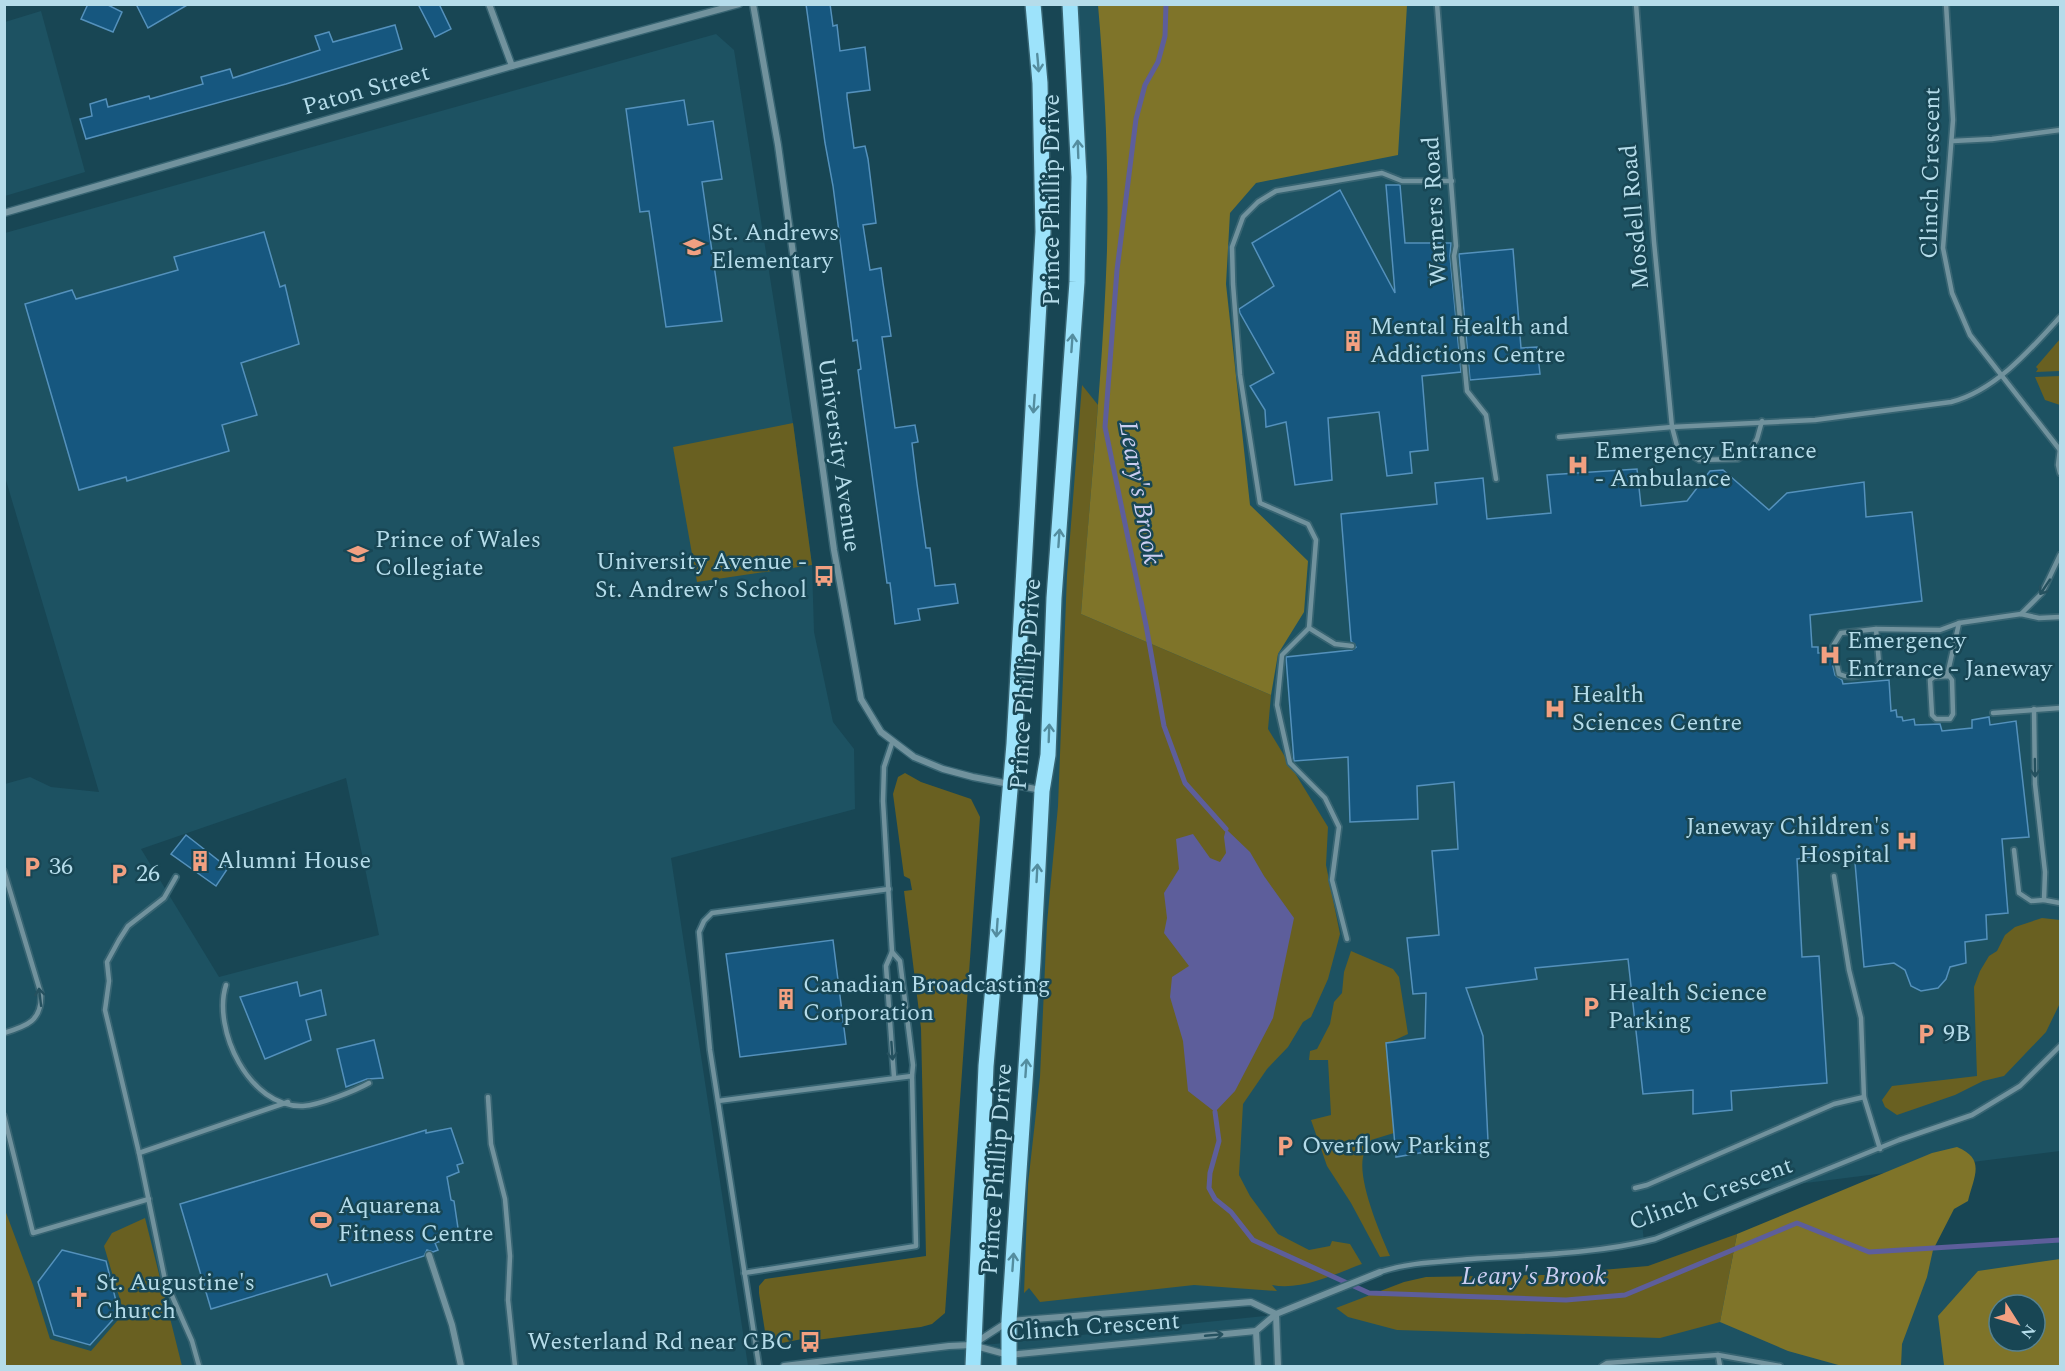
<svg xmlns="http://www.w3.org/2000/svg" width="2065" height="1371" font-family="Spectral,serif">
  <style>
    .built { fill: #1d5262; fill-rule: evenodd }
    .green { fill: #696021 }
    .forest { fill: #7f7429; fill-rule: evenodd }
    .water { fill: #5d5e9b }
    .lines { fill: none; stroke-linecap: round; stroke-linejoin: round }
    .stream { stroke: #5d5e9b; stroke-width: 5 }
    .building { fill: #16577f; stroke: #5491bc; stroke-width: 1.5 }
    .lane-casing { stroke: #376472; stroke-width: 8 }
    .street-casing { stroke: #376472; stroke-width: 9 }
    .primary-casing { stroke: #376472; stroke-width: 18 }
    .lane { stroke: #71929d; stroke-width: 4.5 }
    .street { stroke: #71929d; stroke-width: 6 }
    .primary { stroke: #9de3fb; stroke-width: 15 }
    .oneway { stroke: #548d9f }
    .oneway2 { stroke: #25515f }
    .labels { text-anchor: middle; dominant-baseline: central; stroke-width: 5; stroke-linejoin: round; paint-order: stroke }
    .street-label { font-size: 24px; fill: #b5dcea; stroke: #184654 }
    .poi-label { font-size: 24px; fill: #b5dcea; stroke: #184654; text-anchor: start }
    .water-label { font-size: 26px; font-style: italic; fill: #cacdf1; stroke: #184654 }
  </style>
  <rect width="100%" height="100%" fill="#184654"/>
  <g class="built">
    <path d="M1069,5H2060V1151L1640,1204L1644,1242L1411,1264L1349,1284L1369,1293L1497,1298L1869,1252L2060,1240V1366H784L949,1346L994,1344L1274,1315L1251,1302L1009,1321L1077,282ZM1999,1305H2035V1341H1999Z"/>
    <polygon points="41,11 85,172 5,196 5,22"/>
    <path d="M716,34L734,50L793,423L812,565L814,632L833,722L854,749L855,809L671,858L748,1366H5V784L30,777L51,787L99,792L5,477V233ZM346,778L379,935L219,977L141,849Z"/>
  </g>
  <g class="green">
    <polygon points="2060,339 2060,371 2036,372 2038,369 2036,367"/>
    <polygon points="2060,376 2060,405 2045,400 2035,377"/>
    <path d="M1082,385L1098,405L1081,614L1271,695L1268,729L1328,827L1326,865L1340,934L1328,979L1311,1017L1303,1022L1288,1047L1267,1069L1243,1104L1239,1175L1250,1196L1278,1234L1309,1250L1330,1246L1332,1241L1350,1244L1362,1264C1335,1274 1301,1291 1272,1285L1277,1291L1194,1285L1040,1302L1029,1288L1024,1293L1028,1184L1040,1077L1047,923L1058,806L1067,575Z"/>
    <polygon points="793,423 812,565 697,582 673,447"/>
    <polygon points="905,773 921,782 971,799 980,817 945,1313 932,1324 921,1327 816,1340 812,1337 772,1345 766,1338 759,1293 759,1286 765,1279 926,1256 921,1028 904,891 912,890 910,879 904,876 893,794 898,777"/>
    <polygon points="2042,918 2060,920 2060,1003 2046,1032 2004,1076 1983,1081 1955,1095 1897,1115 1885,1107 1882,1100 1892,1086 1977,1076 1974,987 1980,971 1989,956 1997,951 2005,935 2015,927"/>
    <path d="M1351,951L1393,969L1399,977L1408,1034L1386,1044L1394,1133L1371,1140C1368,1145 1365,1151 1363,1157C1358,1182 1380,1233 1390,1256L1380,1257L1351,1203L1327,1166L1311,1120L1331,1115L1328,1060H1309L1310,1051L1317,1049L1330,1024L1334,1002L1342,993L1344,972Z"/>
    <polygon points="5,1210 33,1285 50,1339 91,1351 124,1313 104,1246 112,1233 145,1218 182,1366 5,1366"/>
    <polygon points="1737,1234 1720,1322 1660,1338 1397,1330 1348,1317 1336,1308 1404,1282 1426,1277 1544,1275 1648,1266"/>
  </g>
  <g class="forest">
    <path d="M1098,5H1407L1398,155L1256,183L1230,213L1226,284L1250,505L1308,561L1304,612L1278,654L1271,695L1081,614C1090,493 1103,372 1107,250C1109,168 1105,86 1098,5Z"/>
    <path d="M1957,1147C1986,1159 1974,1176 1968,1201L1954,1209L1933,1250L1927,1277L1902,1344L1901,1366H1842L1788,1351L1720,1322L1737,1234L1932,1153Z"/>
    <path d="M2060,1259V1366L1944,1365L1938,1316L1978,1271ZM1999,1305H2035V1341H1999Z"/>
  </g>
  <polygon class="water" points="1226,829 1250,852 1264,876 1294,918 1273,1018 1235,1091 1215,1112 1188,1091 1183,1041 1170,997 1172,977 1189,966 1164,933 1167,918 1164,893 1179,869 1176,839 1193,834 1210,858 1220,862 1226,853 1224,837"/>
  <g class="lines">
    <g class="stream">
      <polyline points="1166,4 1165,36 1158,62 1145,85 1136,119 1117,270 1105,427 1146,625 1164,726 1185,783 1226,829"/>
      <polyline points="1215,1112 1219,1141 1210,1173 1209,1188 1215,1199 1231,1212 1253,1240 1369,1293 1566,1300 1625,1295 1797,1223 1869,1252 2060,1240"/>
    </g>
  </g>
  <g class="building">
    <polygon points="88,4 106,4 122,12 113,32 81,19"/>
    <polygon points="136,4 189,4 148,28"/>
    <polygon points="418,4 439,4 451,29 435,37"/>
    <polygon points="806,4 830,4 833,26 837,25 840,51 865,47 870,90 847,93 847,97 854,148 865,146 868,159 876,223 863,225 870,270 881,268 883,283 891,336 882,337 895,428 915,425 918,442 912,443 917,484 926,548 930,548 935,586 955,584 958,603 918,609 920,620 895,624 890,583 887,583 863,408 858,370 861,369 857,340 853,341 851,324 833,186 825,143"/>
    <polygon points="395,25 402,49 286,84 86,139 80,119 92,116 90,104 106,99 108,107 149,96 150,99 203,84 201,77 230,69 233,78 320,50 315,36 329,32 333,42"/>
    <polygon points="684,100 688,125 713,121 722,179 702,182 722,321 666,327 649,211 640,212 626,109"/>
    <polygon points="1386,185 1400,185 1405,243 1451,243 1450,256 1461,372 1422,376 1428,450 1410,452 1412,473 1387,476 1379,412 1328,418 1332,480 1295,485 1286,422 1266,427 1265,410 1250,386 1274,373 1240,313 1239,309 1274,286 1252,243 1340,190 1395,293"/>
    <polygon points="264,232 280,287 285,285 299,344 241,363 257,415 222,425 229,451 127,481 126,477 79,490 25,304 72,290 76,299 178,270 174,257"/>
    <polygon points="1513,249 1521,348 1537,347 1540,374 1470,380 1459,254"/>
    <polygon points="1637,469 1641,506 1687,501 1710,471 1723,470 1769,510 1787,493 1864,482 1866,517 1912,512 1922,601 1810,615 1812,647 1818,647 1818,653 1825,653 1826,658 1831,657 1835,675 1842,680 1843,684 1889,680 1891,711 1896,710 1897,717 1902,717 1903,721 1914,719 1915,725 1940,724 1942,731 1972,728 1972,720 1989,717 1990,725 2016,721 2029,837 2002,839 2008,913 1986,915 1987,939 1965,942 1966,963 1950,967 1946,979 1938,988 1921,991 1911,986 1905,970 1894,963 1864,967 1854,851 1797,859 1802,957 1819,956 1827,1083 1731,1091 1732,1110 1693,1114 1693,1090 1643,1094 1628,959 1535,968 1537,979 1466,988 1483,1036 1488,1141 1396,1157 1386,1043 1425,1038 1426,993 1413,994 1407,938 1439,935 1432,851 1458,849 1454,782 1417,786 1418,819 1350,822 1348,757 1294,761 1286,657 1352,650 1356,647 1351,641 1341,514 1437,504 1435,483 1483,478 1487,519 1551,513 1547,475"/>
    <polygon points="186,835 228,868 216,886 171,854"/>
    <polygon points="833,940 846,1044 740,1057 726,954"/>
    <polygon points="297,982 300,996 321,990 326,1015 306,1020 311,1040 265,1059 240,997"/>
    <polygon points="374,1040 383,1078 367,1079 346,1087 337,1049"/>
    <polygon points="451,1128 463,1163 457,1165 459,1172 447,1177 451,1200 454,1201 459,1235 435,1243 438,1250 433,1252 427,1250 424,1256 331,1286 327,1274 211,1309 180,1204 426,1130 426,1133"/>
    <polygon points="62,1250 106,1261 119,1313 90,1345 54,1335 38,1282"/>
  </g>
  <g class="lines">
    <defs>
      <g id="lane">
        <polyline points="1437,4 1456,246 1454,256 1467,391 1486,415 1496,479"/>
        <polyline points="1636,4 1654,242 1672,427 1677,446 1699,460 1738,459 1750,451 1757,439 1762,421"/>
        <polyline points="1946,4 1953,120 1943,248 1952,293 1970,335 2060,450"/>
        <polyline points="1953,141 1992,139 2060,130"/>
        <path d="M1559,437L1672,427L1815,420L1951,402C1995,391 2031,349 2060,317"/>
        <polyline points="2060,449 2058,465 2060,473"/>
        <polyline points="2021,614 2042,593 2060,555"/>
        <polyline points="1309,628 1335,644 1352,646"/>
        <polyline points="1876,629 1940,630 1959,623 2021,614 2039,618 2060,617"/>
        <path d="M1876,629L1879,663C1868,674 1855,681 1839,674L1833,646L1841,633Z"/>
        <polyline points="1947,676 1959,623"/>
        <polygon points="1949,676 1952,680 1953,714 1950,719 1936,719 1932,715 1930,680 1934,677"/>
        <polyline points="2034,709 2035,784 2045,872 2044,900 2060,903"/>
        <polyline points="1993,713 2060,708"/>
        <polyline points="892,743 884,767 883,801 892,952 886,966 894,1077"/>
        <polyline points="2014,850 2019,893 2031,901 2044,900"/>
        <path d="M4,871L41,994C42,1021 27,1026 4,1033"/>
        <polyline points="1834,876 1849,970 1861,1018 1864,1097"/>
        <polyline points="176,877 164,898 128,926 119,940 107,962 109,981 105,1010 139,1153 165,1280 192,1341 199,1366"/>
        <polyline points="1347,939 1332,880 1339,827 1325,798 1290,763 1277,705 1282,655 1309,628 1316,540 1308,524 1260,503 1240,375 1233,284 1232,247 1243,217 1258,202 1276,191 1382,173 1402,181 1452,181"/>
        <polyline points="892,952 900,961 913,1065 912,1076"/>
        <path d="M226,985C212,1029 249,1108 303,1106C319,1105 355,1091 369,1083"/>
        <polyline points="488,1097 491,1144 505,1199 510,1256 508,1300 515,1366"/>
        <polyline points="718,1101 912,1076 916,1246 744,1273"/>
        <polyline points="4,1116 33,1233 149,1199"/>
        <polyline points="139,1153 288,1102"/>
        <polyline points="1635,1188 1647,1185 1834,1104 1864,1097 1880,1149"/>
        <path d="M1380,1272C1410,1262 1440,1262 1471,1259C1532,1255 1596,1254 1655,1239L1899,1140L1972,1115L2020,1086L2060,1046"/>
        <polyline points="1718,1355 1720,1366"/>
        <polyline points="759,1366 710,1050 699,932 704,921 712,913 889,889"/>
        <polyline points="1602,1366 1607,1363 1718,1355 1780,1366"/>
      </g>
      <g id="street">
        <polyline points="489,4 512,66"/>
        <polyline points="753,4 778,145 834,550 861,699 881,732 914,757 943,769 973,777 1041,790"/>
        <polyline points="4,213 512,66 739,4"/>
        <polyline points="429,1255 452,1325 461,1366"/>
        <polyline points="1276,1314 1278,1366"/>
        <polyline points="1256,1331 1258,1366"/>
        <polyline points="975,1343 1009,1321 1251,1302 1276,1314"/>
        <polyline points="784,1366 949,1346 972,1345 1009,1355 1256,1331 1276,1314 1380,1272"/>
      </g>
      <g id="primary">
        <polyline points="973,1366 986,1066 1014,744 1043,232 1040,83 1033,4"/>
        <polyline points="1009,1366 1009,1321 1033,962 1042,791 1048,755 1054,598 1077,282 1079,177 1070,4"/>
      </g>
    </defs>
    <use href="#lane" class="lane-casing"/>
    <use href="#street" class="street-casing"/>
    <use href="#primary" class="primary-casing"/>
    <use href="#lane" class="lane"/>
    <use href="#street" class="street"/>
    <use href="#primary" class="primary"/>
  </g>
  <defs><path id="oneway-shaft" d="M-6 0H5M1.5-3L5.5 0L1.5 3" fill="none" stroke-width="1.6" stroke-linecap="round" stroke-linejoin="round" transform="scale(1.5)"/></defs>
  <g class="oneway">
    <use href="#oneway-shaft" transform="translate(1038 63) rotate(85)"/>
    <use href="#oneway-shaft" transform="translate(1078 149) rotate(-92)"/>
    <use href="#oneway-shaft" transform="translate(1072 343) rotate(-86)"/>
    <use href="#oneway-shaft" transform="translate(1034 404) rotate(94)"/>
    <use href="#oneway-shaft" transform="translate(1059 538) rotate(-86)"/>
    <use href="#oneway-shaft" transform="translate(1049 733) rotate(-88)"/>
    <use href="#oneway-shaft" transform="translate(1037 873) rotate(-87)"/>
    <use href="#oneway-shaft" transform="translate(997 928) rotate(94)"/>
    <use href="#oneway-shaft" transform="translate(1026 1068) rotate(-86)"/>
    <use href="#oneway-shaft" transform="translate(1013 1262) rotate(-86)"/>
  </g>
  <g class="oneway2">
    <use href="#oneway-shaft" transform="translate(2045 587) rotate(124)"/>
    <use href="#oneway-shaft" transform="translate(2035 768) rotate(89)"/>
    <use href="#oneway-shaft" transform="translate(40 997) rotate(-97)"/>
    <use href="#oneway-shaft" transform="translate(892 1051) rotate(86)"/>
    <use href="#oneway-shaft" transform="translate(1214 1335) rotate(-5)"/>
  </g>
  <defs>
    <symbol id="school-bare" viewBox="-9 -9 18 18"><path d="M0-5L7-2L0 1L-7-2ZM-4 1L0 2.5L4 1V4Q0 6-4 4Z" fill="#f2a081" stroke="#184654" stroke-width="2.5" paint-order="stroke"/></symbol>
    <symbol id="building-bare" viewBox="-9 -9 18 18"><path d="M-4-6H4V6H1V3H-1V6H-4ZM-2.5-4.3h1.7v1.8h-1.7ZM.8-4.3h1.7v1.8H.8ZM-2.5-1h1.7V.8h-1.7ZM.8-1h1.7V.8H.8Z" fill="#f2a081" stroke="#184654" stroke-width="2.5" paint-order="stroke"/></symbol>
    <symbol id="hospital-bare" viewBox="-9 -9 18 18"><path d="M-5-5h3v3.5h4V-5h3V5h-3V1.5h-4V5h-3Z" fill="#f2a081" stroke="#184654" stroke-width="2.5" paint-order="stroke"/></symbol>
    <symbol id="bus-bare" viewBox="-9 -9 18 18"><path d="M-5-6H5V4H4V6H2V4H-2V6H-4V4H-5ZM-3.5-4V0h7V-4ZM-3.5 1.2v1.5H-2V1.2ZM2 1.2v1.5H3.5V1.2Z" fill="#f2a081" stroke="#184654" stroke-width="2.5" paint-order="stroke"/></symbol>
    <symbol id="parking-bare" viewBox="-9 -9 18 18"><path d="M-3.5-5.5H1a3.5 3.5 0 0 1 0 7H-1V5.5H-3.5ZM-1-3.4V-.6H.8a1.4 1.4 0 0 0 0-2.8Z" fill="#f2a081" stroke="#184654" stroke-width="2.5" paint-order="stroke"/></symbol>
    <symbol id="stadium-bare" viewBox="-9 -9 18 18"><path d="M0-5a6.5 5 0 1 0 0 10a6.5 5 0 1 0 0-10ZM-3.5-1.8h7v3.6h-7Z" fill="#f2a081" stroke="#184654" stroke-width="2.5" paint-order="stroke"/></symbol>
    <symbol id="church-bare" viewBox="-9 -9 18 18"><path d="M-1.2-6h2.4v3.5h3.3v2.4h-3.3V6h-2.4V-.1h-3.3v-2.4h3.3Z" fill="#f2a081" stroke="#184654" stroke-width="2.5" paint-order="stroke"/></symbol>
  </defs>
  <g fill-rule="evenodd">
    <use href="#school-bare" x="679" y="232" width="30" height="30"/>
    <use href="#building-bare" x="1338" y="326" width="30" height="30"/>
    <use href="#hospital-bare" x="1563" y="450" width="30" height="30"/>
    <use href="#school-bare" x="343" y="539" width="30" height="30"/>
    <use href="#bus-bare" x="809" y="561" width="30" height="30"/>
    <use href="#hospital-bare" x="1815" y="640" width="30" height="30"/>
    <use href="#hospital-bare" x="1540" y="694" width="30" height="30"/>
    <use href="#hospital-bare" x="1892" y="826" width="30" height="30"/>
    <use href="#building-bare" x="185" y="846" width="30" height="30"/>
    <use href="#parking-bare" x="17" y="852" width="30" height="30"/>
    <use href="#parking-bare" x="104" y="859" width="30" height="30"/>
    <use href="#building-bare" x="771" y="984" width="30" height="30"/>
    <use href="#parking-bare" x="1576" y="992" width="30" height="30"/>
    <use href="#parking-bare" x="1911" y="1019" width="30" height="30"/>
    <use href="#parking-bare" x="1270" y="1131" width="30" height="30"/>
    <use href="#stadium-bare" x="306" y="1205" width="30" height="30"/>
    <use href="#church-bare" x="64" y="1282" width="30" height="30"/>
    <use href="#bus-bare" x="795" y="1327" width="30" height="30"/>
  </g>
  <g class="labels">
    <g class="street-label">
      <text transform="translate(366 90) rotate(-16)">Paton Street</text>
      <text transform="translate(1931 173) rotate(-89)">Clinch Crescent</text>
      <text transform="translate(1052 200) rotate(-90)">Prince Phillip Drive</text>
      <text transform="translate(1435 211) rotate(-93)">Warners Road</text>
      <text transform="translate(1635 217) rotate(-95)">Mosdell Road</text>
      <text transform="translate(839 455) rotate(82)">University Avenue</text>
      <text transform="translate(1026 684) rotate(-86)">Prince Phillip Drive</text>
      <text transform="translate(997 1169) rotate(-86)">Prince Phillip Drive</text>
      <text transform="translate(1711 1194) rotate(-20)">Clinch Crescent</text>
      <text transform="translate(1094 1327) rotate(-4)">Clinch Crescent</text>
    </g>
    <g class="poi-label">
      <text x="711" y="233">St. Andrews<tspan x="711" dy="28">Elementary</tspan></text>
      <text x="1370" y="327">Mental Health and<tspan x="1370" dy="28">Addictions Centre</tspan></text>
      <text x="1595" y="451">Emergency Entrance<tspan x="1595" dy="28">- Ambulance</tspan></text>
      <text x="375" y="540">Prince of Wales<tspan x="375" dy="28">Collegiate</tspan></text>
      <text x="807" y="562" text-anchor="end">University Avenue -<tspan x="807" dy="28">St. Andrew's School</tspan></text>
      <text x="1847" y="641">Emergency<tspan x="1847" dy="28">Entrance - Janeway</tspan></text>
      <text x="1572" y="695">Health<tspan x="1572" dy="28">Sciences Centre</tspan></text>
      <text x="1890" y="827" text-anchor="end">Janeway Children's<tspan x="1890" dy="28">Hospital</tspan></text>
      <text x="217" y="861">Alumni House</text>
      <text x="49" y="867">36</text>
      <text x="136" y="874">26</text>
      <text x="803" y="985">Canadian Broadcasting<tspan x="803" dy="28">Corporation</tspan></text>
      <text x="1608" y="993">Health Science<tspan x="1608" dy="28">Parking</tspan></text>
      <text x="1943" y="1034">9B</text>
      <text x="1302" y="1146">Overflow Parking</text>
      <text x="338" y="1206">Aquarena<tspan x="338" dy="28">Fitness Centre</tspan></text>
      <text x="96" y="1283">St. Augustine's<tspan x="96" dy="28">Church</tspan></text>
      <text x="793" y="1342" text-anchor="end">Westerland Rd near CBC</text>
    </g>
    <g class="water-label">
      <text transform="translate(1140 493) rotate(80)">Leary's Brook</text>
      <text x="1534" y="1276">Leary's Brook</text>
    </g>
  </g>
  <rect width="2065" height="1371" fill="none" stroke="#b5dcea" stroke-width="12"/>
  <g transform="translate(2017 1323) rotate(127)"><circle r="28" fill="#184654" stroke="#578290" stroke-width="1.5"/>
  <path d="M0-4.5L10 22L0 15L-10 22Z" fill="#f2a081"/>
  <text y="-9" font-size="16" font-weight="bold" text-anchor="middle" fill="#b5dcea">N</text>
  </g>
</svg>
